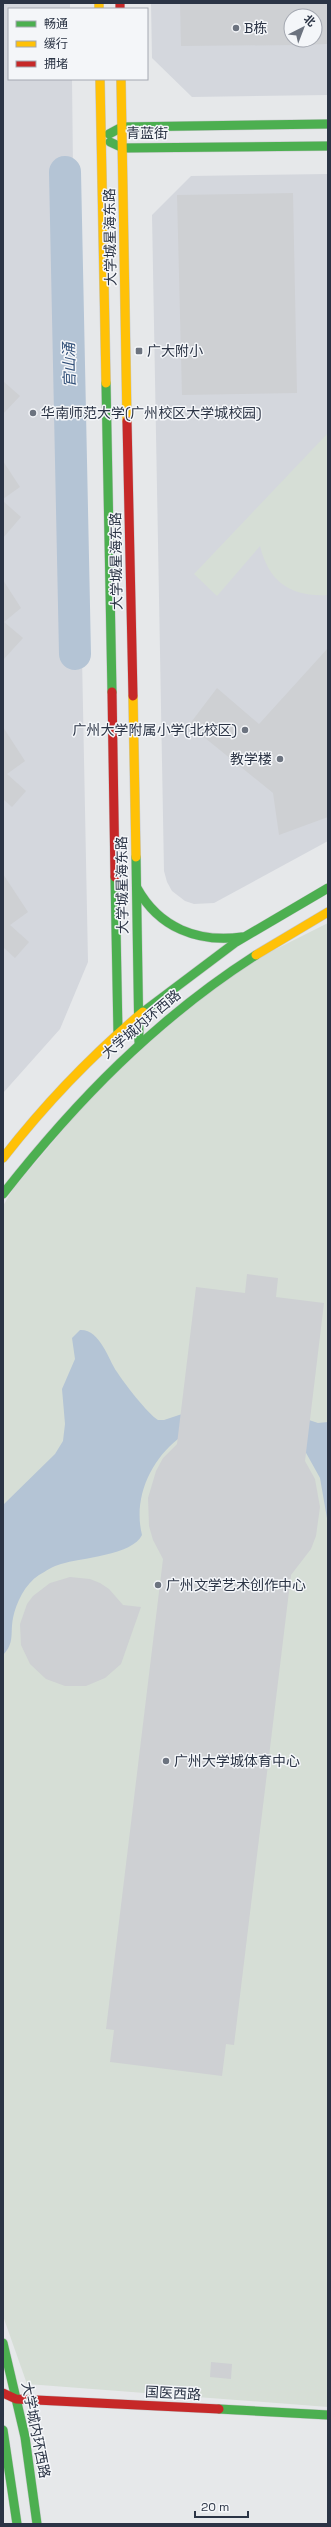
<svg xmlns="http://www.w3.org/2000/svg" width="331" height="2527" font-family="'Space Grotesk','Noto Sans SC',sans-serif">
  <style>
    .built { fill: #d4d7dd; fill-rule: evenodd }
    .green { fill: #d6ded6 }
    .water { fill: #b4c4d5 }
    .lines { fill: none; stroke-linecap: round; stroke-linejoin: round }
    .river { stroke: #b4c4d5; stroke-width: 32 }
    .building { fill: #ced0d3; fill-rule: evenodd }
    .fast-casing { stroke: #c4c6c8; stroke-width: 10 }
    .slow-casing { stroke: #c4c6c8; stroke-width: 10 }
    .jam-casing { stroke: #c4c6c8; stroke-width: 10 }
    .fast { stroke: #4caf50; stroke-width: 9 }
    .slow { stroke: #ffc107; stroke-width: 9 }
    .jam { stroke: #c62828; stroke-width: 9 }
    .poi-dot { fill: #6c737f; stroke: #f4f6f9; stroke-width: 1.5 }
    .labels { text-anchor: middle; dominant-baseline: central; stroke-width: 3; stroke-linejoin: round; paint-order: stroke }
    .poi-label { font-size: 14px; fill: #2b3445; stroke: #f4f6f9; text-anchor: start }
    .street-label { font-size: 14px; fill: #2b3445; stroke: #f4f6f9 }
    .water-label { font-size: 15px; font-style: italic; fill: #34527a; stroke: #f4f6f9 }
  </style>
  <rect width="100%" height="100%" fill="#e6e8ea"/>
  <g class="built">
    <polygon points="3,3 70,3 70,9 9,9 9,79 72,79 73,169 58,170 67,657 82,657 88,962 60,1029 3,1093"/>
    <path d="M151,3H328V95L192,97L152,58ZM291,16H315V40H291Z"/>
    <polygon points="328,174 328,841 214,903 194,904 185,901 172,891 167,882 164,871 152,215 191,176"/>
  </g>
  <g class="green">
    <path d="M328,433V595C290,597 269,582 260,546L217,596L194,574Z"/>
    <polygon points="328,923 328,2407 27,2384 3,2316 3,1206 13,1189 95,1092 222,976"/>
  </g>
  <path class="water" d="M80,1330C100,1329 108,1359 117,1372C124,1383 148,1414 158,1420H164L185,1413L303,1418L318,1423L328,1422V1524L320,1478L305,1451L178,1439C150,1461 133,1499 142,1535C133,1555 80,1558 61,1564C53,1566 46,1571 39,1575C25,1584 16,1603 13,1618C10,1633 15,1643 3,1655V1505L55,1454L63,1441L65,1424L62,1389L75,1359L72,1338Z"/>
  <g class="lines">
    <polyline class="river" points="65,172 75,654"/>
  </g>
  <g class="building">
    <path d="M180,3H328V41L327,44L300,45L181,46ZM291,16H315V40H291Z"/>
    <polygon points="293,193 297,393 182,395 177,195"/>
    <polygon points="3,381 20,396 3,414"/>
    <polygon points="3,461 20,487 3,499"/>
    <polygon points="3,501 21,517 3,538"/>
    <polygon points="3,580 21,608 4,622 23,638 3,660"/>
    <polygon points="328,648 328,817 279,835 273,793 189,725 217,688 259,724"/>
    <polygon points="3,727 25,761 7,774 26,791 12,807 3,799"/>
    <polygon points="3,874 28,912 10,925 29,942 15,958 3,947"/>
    <polygon points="247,1274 278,1278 276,1297 324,1303 305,1461 315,1479 320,1507 316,1536 311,1549 291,1575 234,2045 226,2044 222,2076 110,2062 114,2030 106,2029 163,1559 153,1540 149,1526 148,1498 156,1471 163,1458 177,1444 196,1287 245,1293"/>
    <polygon points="70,1577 90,1579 100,1583 109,1589 123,1605 141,1607 121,1664 105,1678 86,1686 65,1686 46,1679 30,1664 21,1645 20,1624 27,1604 33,1596 50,1583"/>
    <polygon points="211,2362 232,2364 231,2379 210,2377"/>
  </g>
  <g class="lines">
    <defs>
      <g id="fast">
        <polyline points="109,134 122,127 328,124"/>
        <polyline points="110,142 123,148 328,146"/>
        <polyline points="106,383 112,692"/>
        <polyline points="136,857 139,1042"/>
        <polyline points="115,877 118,1033"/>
        <path d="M137,888C159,928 198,943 242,937"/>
        <polyline points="143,1012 236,942 328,888"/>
        <path d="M3,1194C76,1101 156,1019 256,955"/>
        <polyline points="3,2343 25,2437 37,2524"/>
        <polyline points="219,2409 328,2415"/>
        <polyline points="3,2430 17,2524"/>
      </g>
      <g id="slow">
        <polyline points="99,3 99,9"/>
        <polyline points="100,79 106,383"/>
        <polyline points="121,79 127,421"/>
        <polyline points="133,696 136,857"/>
        <polyline points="256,955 328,912"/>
        <path d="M3,1158C45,1104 91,1056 143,1012"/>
      </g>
      <g id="jam">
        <polyline points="120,3 120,9"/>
        <polyline points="127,421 133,696"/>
        <polyline points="112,692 115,877"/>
        <polyline points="3,2393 16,2399 219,2409"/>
      </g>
    </defs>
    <use href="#fast" class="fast-casing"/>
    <use href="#slow" class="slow-casing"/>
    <use href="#jam" class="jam-casing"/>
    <use href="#fast" class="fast"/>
    <use href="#slow" class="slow"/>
    <use href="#jam" class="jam"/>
  </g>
  <g class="poi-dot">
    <circle cx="236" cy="28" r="4"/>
    <rect x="135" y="347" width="8" height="8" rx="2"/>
    <circle cx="33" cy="413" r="4"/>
    <circle cx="245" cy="730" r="4"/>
    <circle cx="280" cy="759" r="4"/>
    <circle cx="158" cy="1585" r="4"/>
    <circle cx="166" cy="1761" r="4"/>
  </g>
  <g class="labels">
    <g class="poi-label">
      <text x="244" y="28">B栋</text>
      <text x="147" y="351">广大附小</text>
      <text x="41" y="413">华南师范大学(广州校区大学城校园)</text>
      <text x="237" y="730" text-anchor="end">广州大学附属小学(北校区)</text>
      <text x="272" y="759" text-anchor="end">教学楼</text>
      <text x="166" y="1585">广州文学艺术创作中心</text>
      <text x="174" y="1761">广州大学城体育中心</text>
    </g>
    <g class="street-label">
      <text transform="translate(147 133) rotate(1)">青蓝街</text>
      <text transform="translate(110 237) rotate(-91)">大学城星海东路</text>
      <text transform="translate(116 561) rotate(-91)">大学城星海东路</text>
      <text transform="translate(122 885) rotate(-91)">大学城星海东路</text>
      <text transform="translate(141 1024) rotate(-40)">大学城内环西路</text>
      <text transform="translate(173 2393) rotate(3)">国医西路</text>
      <text transform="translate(36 2430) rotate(79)">大学城内环西路</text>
    </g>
    <g class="water-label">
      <text transform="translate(69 365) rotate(-91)">官山涌</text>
    </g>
  </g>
  <rect width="331" height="2527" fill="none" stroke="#2b3445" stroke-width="8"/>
  <rect x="8" y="8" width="140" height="72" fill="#f4f6f9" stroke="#a4a8b1"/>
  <rect x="16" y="21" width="20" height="6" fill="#4caf50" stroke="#a4a8b1"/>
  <text x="44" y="28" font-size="12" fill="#2b3445">畅通</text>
  <rect x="16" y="41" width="20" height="6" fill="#ffc107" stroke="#a4a8b1"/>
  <text x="44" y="48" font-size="12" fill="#2b3445">缓行</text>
  <rect x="16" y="61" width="20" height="6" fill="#c62828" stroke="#a4a8b1"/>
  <text x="44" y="68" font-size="12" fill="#2b3445">拥堵</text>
  <g transform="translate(303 28) rotate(42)"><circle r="19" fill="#f4f6f9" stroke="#a4a8b1"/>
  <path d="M0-3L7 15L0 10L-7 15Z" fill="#6c737f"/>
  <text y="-6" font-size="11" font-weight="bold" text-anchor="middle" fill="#2b3445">北</text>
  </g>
  <path d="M195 2511v6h53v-6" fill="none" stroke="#2b3445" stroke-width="2"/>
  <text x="201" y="2511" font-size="12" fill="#2b3445" stroke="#f4f6f9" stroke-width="3" paint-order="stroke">20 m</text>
</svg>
